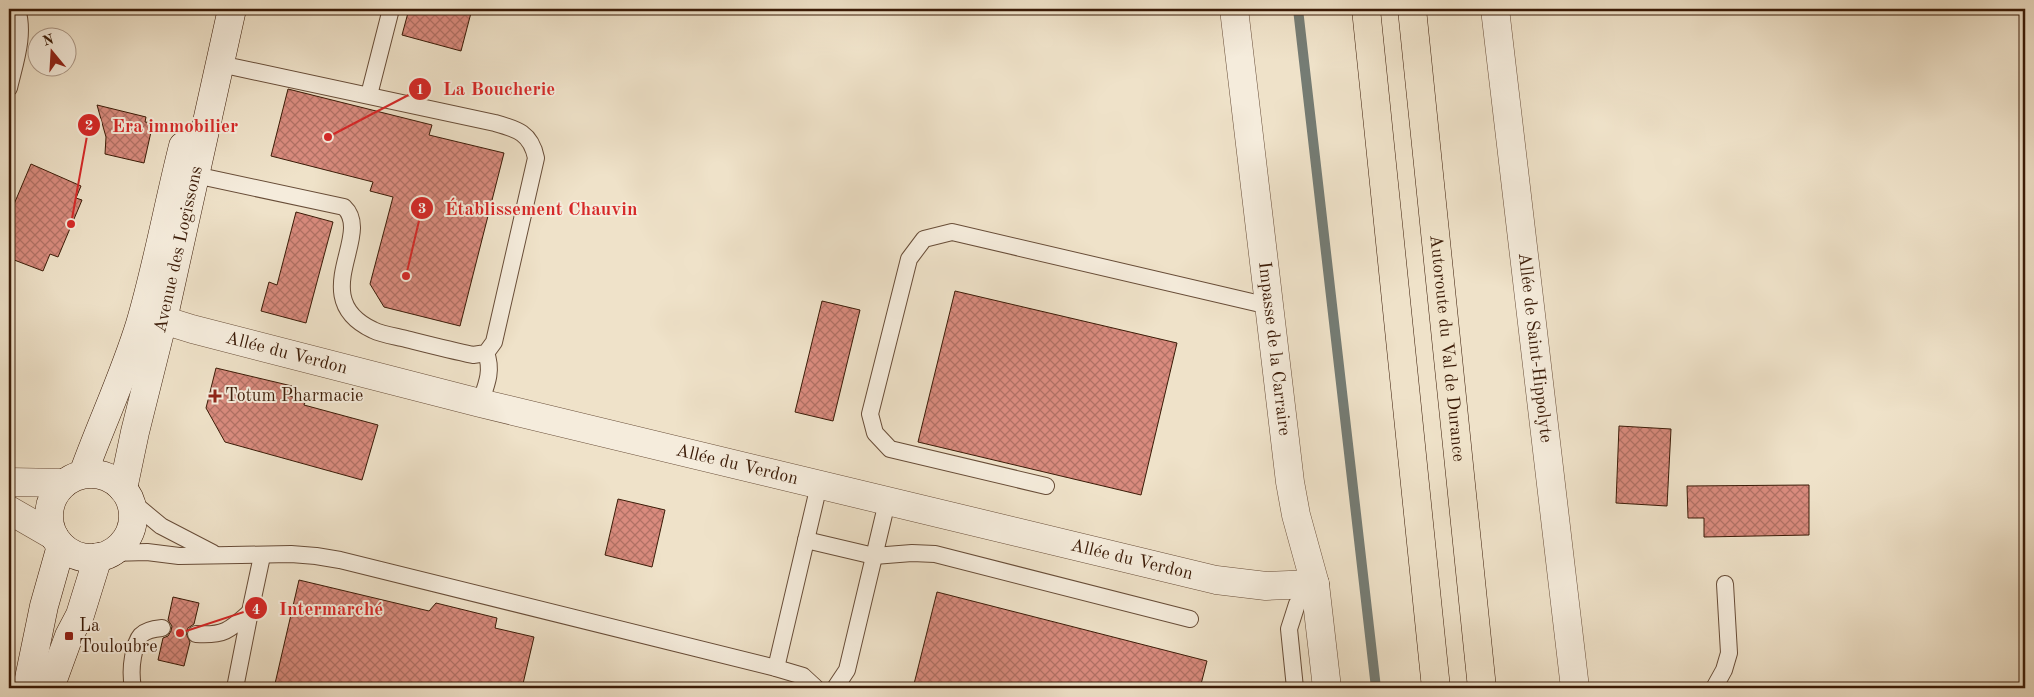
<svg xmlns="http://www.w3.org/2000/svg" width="2034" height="697" font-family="'Old Standard TT',serif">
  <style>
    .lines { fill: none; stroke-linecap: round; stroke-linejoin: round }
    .stream { stroke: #757c74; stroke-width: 10 }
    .building { fill: url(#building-cross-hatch); stroke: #3b1b07 }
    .lane-casing { stroke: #684d38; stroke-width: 18 }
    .street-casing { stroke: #684d38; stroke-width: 29 }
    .secondary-casing { stroke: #3b1b07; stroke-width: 29 }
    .highway-casing { stroke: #3b1b07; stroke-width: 29 }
    .lane { stroke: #f5ecdc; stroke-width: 16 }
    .street { stroke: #f5ecdc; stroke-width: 28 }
    .secondary { stroke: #f5ecdc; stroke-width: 28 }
    .highway { stroke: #efe2c9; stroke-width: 28 }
    .poi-dot { fill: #8f2418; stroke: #f5ecdc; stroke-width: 2 }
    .labels { text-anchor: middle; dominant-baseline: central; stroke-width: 4; stroke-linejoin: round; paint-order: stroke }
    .street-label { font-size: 18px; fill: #3b1b07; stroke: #f5ecdc }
    .poi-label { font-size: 18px; fill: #3b1b07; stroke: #f5ecdc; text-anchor: start }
    .leader { fill: none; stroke: #d62828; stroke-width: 2 }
    .callout-dot { fill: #d62828; stroke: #f5ecdc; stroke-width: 2 }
    .mark-label { font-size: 15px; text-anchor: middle; font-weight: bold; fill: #fff }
    .callout-label { font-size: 19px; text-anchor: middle; font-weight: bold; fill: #d62828; stroke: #f5ecdc; stroke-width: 4; stroke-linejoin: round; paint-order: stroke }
  </style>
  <defs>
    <pattern id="building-cross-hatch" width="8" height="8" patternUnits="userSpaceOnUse" patternTransform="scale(1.25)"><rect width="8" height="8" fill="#d98b7e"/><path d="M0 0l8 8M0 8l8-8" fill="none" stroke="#b17165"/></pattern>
  </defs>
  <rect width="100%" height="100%" fill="#efe2c9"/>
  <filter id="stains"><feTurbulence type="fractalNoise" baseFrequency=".004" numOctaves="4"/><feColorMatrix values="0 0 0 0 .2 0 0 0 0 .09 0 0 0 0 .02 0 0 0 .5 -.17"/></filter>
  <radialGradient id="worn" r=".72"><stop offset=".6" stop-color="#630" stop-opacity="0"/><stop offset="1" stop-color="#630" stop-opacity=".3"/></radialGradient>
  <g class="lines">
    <polyline class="stream" points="1298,9 1376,688"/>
  </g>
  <g class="building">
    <polygon points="409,9 472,9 461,51 402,35"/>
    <polygon points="288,89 432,125 429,135 504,153 460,326 384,307 370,284 393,197 370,191 373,182 271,156"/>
    <polygon points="97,105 146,117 145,122 153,123 144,163 105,154 106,137"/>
    <polygon points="31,164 81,186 76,198 82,200 58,257 50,254 43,271 9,258 9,216"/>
    <polygon points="296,212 333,222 306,323 261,311 269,282 277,285"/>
    <polygon points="955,291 1177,343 1141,495 918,442"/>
    <polygon points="822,301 860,310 833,421 795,412"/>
    <polygon points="216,368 292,386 289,396 306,400 304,405 378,425 362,480 225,442 206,408"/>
    <polygon points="1619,426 1671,429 1667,506 1616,503"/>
    <polygon points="1809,485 1809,535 1704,537 1704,518 1688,518 1687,486"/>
    <polygon points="618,499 665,510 652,567 605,555"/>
    <polygon points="299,580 429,611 436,603 497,618 495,628 534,637 522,688 274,688"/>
    <polygon points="937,592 1207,661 1200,688 913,688"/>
    <polygon points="173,597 199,603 194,624 188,628 186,633 190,642 184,666 158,660 163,638 168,636 171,631 172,626 168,620"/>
  </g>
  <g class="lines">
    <defs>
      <g id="lane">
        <path d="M9,88C15,62 25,35 17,9"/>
        <polyline points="369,95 391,9"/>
        <path d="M195,175L344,207C374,235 305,298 373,330C381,334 393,336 402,338C426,344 449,350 473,355L486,353L494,342L536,158C531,133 517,129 495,123L220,64"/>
        <path d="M480,403C486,386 493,371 486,353"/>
        <polyline points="1046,486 890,449 875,433 870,414 909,259 924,239 952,232 1269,306"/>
        <polyline points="131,501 161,526 213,553"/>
        <polyline points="806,540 874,556 912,553 935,554 1190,619"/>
        <polyline points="111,553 147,552 179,556 291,554 316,556 340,560 776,668 803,676 816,688"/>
        <polyline points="250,612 262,556"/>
        <path d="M196,634C224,636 230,630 250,612L235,688"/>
        <polyline points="776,668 819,485"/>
        <path d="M133,688C131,677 131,668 133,657C137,636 140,630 162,628"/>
        <polyline points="835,688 847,670 887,502"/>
        <polyline points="1295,688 1289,629 1297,604 1315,584"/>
        <polyline points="1714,688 1724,670 1729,653 1725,584"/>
      </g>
      <g id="street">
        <path id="s1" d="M1234,9L1290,482L1296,515L1315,584L1327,688"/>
        <path id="s2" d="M1495,9L1575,688"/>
        <path id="s3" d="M163,320L192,329L480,403L1216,580L1266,586L1315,584"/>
        <polyline points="9,482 64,483"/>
        <polyline points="9,510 54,536"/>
      </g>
      <g id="secondary">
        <path d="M83,474C101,424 124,376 140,324C157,267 168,205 183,146"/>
        <circle cx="91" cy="516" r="42"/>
        <path id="s4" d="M123,489L135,432L163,320L232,9"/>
        <polyline points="27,688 44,606 61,546"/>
        <polyline points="50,688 69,636 80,615 98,557"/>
      </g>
      <g id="highway">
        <polyline points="1366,9 1436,688"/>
        <path id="s5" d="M1412,9L1482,688"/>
      </g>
    </defs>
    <use href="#lane" class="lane-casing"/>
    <use href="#street" class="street-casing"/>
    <use href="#secondary" class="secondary-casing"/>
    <use href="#highway" class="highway-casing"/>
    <use href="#lane" class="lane"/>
    <use href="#street" class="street"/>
    <use href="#secondary" class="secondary"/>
    <use href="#highway" class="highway"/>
  </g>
  <g class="poi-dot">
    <path d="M212.5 388.5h5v5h5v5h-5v5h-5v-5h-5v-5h5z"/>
    <rect x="64" y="631" width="10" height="10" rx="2.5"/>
  </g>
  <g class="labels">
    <g class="street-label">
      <text stroke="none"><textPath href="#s4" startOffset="246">Avenue des Logissons</textPath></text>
      <text stroke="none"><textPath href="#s5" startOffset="341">Autoroute du Val de Durance</textPath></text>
      <text stroke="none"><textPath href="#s2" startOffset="341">Allée de Saint-Hippolyte</textPath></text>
      <text stroke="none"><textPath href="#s1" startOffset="342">Impasse de la Carraire</textPath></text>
      <text stroke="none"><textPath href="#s3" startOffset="128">Allée du Verdon</textPath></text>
      <text stroke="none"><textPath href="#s3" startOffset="592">Allée du Verdon</textPath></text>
      <text stroke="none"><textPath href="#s3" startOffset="998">Allée du Verdon</textPath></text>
    </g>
    <g class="poi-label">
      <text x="225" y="396">Totum Pharmacie</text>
      <text x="79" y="626">La<tspan x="79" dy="21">Touloubre</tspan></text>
    </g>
  </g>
  <path class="leader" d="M328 137L420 89M71 224L89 125M406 276L422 208M180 633L256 608"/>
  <g class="callout-dot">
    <circle cx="328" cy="137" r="5"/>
    <circle cx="71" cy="224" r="5"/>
    <circle cx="406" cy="276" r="5"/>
    <circle cx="180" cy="633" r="5"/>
    <circle cx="420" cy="89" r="12"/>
    <circle cx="89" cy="125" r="12"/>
    <circle cx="422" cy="208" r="12"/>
    <circle cx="256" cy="608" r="12"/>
  </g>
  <g class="mark-label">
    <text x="420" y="94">1</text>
    <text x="89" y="130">2</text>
    <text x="422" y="213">3</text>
    <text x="256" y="614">4</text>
  </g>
  <g class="callout-label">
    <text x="499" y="95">La Boucherie</text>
    <text x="175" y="132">Era immobilier</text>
    <text x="541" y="215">Établissement Chauvin</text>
    <text x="331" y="615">Intermarché</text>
  </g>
  <rect width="2034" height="697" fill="none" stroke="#efe2c9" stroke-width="30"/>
  <rect x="10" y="10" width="2014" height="677" fill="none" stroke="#3b1b07" stroke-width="2.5"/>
  <rect x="15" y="15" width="2004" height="667" fill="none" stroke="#3b1b07"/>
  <g transform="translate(52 52) rotate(342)"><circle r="24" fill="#f5ecdc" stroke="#ab9887"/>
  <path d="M0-4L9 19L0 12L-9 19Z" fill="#8f2418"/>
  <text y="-8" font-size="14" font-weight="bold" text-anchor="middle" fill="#3b1b07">N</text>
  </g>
  <rect width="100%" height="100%" filter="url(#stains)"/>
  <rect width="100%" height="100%" fill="url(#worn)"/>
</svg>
